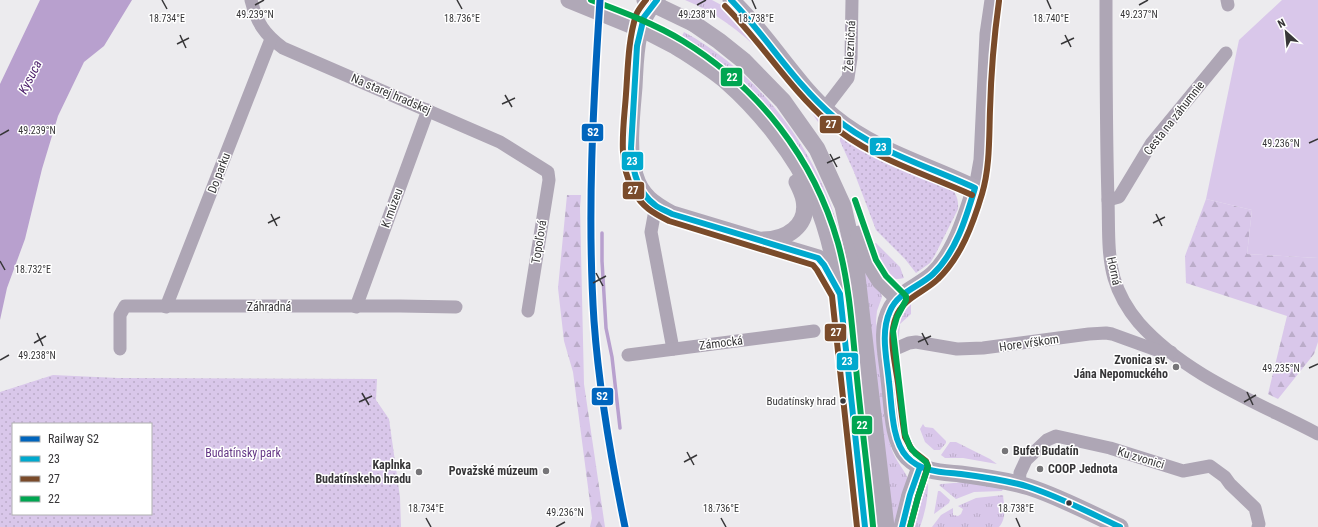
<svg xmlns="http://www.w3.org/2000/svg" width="1318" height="527" font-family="'Roboto Condensed',sans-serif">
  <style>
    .grass { fill: url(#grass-tufts) }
    .forest { fill: url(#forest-firs) }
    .park { fill: url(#park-dots); fill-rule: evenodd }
    .garden { fill: #d9c7ea }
    .water { fill: #b8a0ce }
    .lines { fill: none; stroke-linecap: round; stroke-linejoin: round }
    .stream { stroke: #b8a0ce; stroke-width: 3.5 }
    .minor { stroke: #aea6b5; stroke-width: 13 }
    .major { stroke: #b0a8b7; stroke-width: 17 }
    .major-bridge { stroke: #b0a8b7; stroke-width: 17 }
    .bus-1-casing { stroke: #fff; stroke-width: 9 }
    .bus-2-casing { stroke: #fff; stroke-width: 9 }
    .bus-3-casing { stroke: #fff; stroke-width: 9 }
    .bus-1 { stroke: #00a9ce; stroke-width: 6 }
    .bus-2 { stroke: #7a4b2a; stroke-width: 6 }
    .bus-3 { stroke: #00a651; stroke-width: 6 }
    .rail-1-casing { stroke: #fff; stroke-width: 10 }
    .rail-1 { stroke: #0065bd; stroke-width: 7 }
    .ticks { fill: none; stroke: #373638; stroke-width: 1.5 }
    .poi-dot { fill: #767578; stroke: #fff; stroke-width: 1.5 }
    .bus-dot { fill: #373638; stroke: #fff; stroke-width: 1.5 }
    .labels { text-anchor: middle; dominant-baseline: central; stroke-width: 3; stroke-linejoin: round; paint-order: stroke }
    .bus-label { font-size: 11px; fill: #373638; stroke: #fff; text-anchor: end }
    .street-label { font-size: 12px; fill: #373638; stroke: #fff }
    .poi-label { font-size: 12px; font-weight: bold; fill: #373638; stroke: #fff; text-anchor: end }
    .park-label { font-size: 12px; fill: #643786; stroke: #fff }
    .water-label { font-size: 13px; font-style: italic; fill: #491b68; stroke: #fff }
    .ticks-label { font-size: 10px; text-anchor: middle; fill: #373638; stroke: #fff; stroke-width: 3; stroke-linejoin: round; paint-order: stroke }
    .line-badge { stroke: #fff; stroke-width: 1.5 }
    .badge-label { font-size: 11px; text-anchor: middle; font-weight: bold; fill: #fff }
  </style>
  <defs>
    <pattern id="grass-tufts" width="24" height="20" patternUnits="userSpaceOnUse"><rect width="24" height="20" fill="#d9c7ea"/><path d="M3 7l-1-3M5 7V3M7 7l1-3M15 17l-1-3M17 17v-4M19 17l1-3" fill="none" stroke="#bbacc9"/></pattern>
    <pattern id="forest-firs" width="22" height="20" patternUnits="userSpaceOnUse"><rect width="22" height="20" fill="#d9c7ea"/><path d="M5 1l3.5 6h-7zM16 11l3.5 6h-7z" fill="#bbacc9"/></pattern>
    <pattern id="park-dots" width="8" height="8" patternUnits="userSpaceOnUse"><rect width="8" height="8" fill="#d9c7ea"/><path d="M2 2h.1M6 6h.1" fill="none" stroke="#bbacc9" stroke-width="1.8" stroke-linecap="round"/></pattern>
  </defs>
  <rect width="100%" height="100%" fill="#ecebee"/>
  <g class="grass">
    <path d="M685,0H712L727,8L748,29L807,102L833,127L830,130L828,126L823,129C815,118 807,105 799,94C769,56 730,18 685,0Z"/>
    <path d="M684,32C759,73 816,148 839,230C851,272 855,316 859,359C864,407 870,455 875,504L873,505L870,501L823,199C801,152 774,107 734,73C718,60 700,48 682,36Z"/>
    <path d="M876,243L900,267L904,278C887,282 882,272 873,260L876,258L872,244Z"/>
    <path d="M862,266L881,293L882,297L877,311L876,321L890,444C894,459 901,465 908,478L895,525H893Z"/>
    <path d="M911,299V314L900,324L898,344L894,346C890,337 892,317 899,309C902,305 907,302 911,299Z"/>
    <polygon points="923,424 925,427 933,428 946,441 946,443 940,450 934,450 925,442 920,429"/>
    <polygon points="950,442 956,442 990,459 997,464 963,458 945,458 941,455"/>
    <polygon points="966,482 998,486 1003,489 1002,491 974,492 956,499 939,485 941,484"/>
    <path d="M928,484C928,499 925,513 920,527H906L918,491Z"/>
    <polygon points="938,491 940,491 950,500 949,503 934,514"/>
    <path d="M1003,495C1004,506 1007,518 999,527H932L941,515L953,508V515L958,516L961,514L963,509L958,506L976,498Z"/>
  </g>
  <g class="forest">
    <polygon points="567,195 581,195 580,207 584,384 605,527 590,527 592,518 573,372 564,341 558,288"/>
    <polygon points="1206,199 1252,210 1247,254 1318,258 1318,342 1314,354 1278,399 1268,394 1287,316 1186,283 1185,256"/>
  </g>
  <g class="park">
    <path d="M842,133L885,158L947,183C955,191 959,198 958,209L935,255L930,263L916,273L905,259L876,230L854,172L840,141V136Z"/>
    <path d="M53,375L118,378L377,379L376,400L389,419L400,497L401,527H0V392ZM13,424H151V514H13Z"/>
  </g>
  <polygon class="garden" points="1282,0 1318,0 1318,258 1247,254 1252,210 1206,199 1239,40"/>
  <polygon class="water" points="40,0 132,0 104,46 84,62 58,116 42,169 25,239 7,288 0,320 0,84"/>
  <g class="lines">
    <polyline class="stream" points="602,233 602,261 606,328 612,357 620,428"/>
    <g class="minor">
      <path d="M251,0C257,23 264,34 283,48L500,142L548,172L549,180L528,311"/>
      <path d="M1106,0C1106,67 1106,133 1108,200C1109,226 1107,253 1114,278C1119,295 1128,310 1139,323C1186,376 1257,402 1318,434"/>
      <polyline points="1227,0 1228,5"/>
      <polyline points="825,108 848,78 851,58 852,0"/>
      <polyline points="975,188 980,160 986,34 991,0"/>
      <polyline points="1108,200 1119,197 1151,144 1226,53"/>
      <polyline points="656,205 651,232 673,349"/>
      <polyline points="166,307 271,39"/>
      <polyline points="356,307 428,110"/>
      <polyline points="120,349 120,315 125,306 400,306 456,307"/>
      <polyline points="886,353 909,343 916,342 957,349 983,348 1089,334 1106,333 1112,334 1159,351 1171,352"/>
      <polyline points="628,355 814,331"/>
      <polyline points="1019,484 1020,473 1026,460 1047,440 1056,436 1110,448 1183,471 1210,466 1225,477 1230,484 1255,508 1259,524 1258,527"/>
    </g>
    <g class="major">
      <path d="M657,0C647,9 642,22 639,35C635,52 635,70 634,87C632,112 627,151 635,175C641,196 654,204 672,214L818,258L824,265L833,281"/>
      <path d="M731,0C769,36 794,83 834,117C875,151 928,165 975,188C966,216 955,253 933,274C920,286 900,292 891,308C879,328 887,357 889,379C892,401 892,442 907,457C922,472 941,472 960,474C983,477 1007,480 1029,487C1060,497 1090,513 1120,527"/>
      <polyline points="693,23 719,41 744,61 783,101 817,149 843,206 855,259 886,527"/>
      <path d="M677,47C694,58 712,69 727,82C760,111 796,156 814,197C828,228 835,261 840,294L865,527"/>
      <polyline points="859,234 869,263 880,281 898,298"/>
      <path d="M763,240C786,240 809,226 804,200C803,194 800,188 797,182"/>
      <polyline points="902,527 910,495 920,467"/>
    </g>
    <g class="major-bridge">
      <polyline points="569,0 650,33 677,47"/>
      <polyline points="645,0 693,23"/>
    </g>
    <defs>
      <g id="bus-1">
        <path d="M657,0L644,17L637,46L631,148C632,169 637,192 655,205C660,209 667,211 672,214L818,258L824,265L840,294L865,527"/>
        <path d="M731,0C767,37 794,83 834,117C874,151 928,166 975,188C966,218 956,252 933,274C919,287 898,292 890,311C880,333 887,359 889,382C892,404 891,440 907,457C921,472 942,472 961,474C984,477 1007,480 1029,487C1060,497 1090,513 1120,527"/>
        <polyline points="902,527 910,495 920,467"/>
      </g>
      <g id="bus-2">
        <path d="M646,0C642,5 638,10 636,15C628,41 628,67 626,94C624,125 617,161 633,190C642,207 653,213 669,221L813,265L817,270L832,296L857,527"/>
        <path d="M725,6C762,43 789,88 828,122C869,158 924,173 972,195"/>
        <path d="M910,527L918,497L928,466L926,461L912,450L905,437C902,419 900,401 898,383C895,362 888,337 896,317C903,298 925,292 938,279C961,257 973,224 982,194C990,167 989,138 990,110C991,73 994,37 999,1"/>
      </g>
      <g id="bus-3">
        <path d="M591,0C623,12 655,24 683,41C758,87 814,158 838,243C849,283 852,326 856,368C861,421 868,473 873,526"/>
        <polyline points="855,200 876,260 886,276 906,296 906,300 897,317 893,331 905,434 910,447 916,454 926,462 928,467 918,497 910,527"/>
      </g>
    </defs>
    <use href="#bus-1" class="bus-1-casing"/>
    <use href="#bus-2" class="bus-2-casing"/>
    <use href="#bus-3" class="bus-3-casing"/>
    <use href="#bus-1" class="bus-1"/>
    <use href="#bus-2" class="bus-2"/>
    <use href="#bus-3" class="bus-3"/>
    <defs>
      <path id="rail-1" d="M600,0C593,107 587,214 594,321C599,390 611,459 625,527"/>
    </defs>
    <use href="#rail-1" class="rail-1-casing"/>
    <use href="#rail-1" class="rail-1"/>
  </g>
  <path class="ticks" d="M162,0L167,9M457,0L462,9M752,0L756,9M1047,0L1051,9M255,5L264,0M697,5L706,0M1139,5L1148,0M180,35L186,48M1065,35L1071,47M177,44L189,38M1061,44L1074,38M505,95L512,107M502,104L515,98M0,135L9,130M1309,143L1318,139M830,154L837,167M827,163L840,157M271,214L277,226M1156,214L1162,226M268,223L280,217M1153,223L1165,217M0,261L5,270M596,273L603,286M593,283L606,276M37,333L43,346M922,333L928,345M918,342L931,336M34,343L46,336M0,360L9,355M1309,368L1318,364M1247,392L1253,405M362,393L369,405M359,402L372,396M1244,402L1256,395M687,452L694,465M684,462L697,455M426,518L431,527M721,518L726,527M1016,518L1020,527M556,527L565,522"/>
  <g class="poi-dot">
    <circle cx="1176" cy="367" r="4"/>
    <circle cx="1005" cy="451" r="4"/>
    <circle cx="1040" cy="469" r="4"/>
    <circle cx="546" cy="471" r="4"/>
    <circle cx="419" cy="472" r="4"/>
  </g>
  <g class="bus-dot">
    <circle cx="843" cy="401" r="3.5"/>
    <circle cx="1069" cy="503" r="3.5"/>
  </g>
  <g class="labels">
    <g class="bus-label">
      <text x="836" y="401">Budatínsky hrad</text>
    </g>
    <g class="street-label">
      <text transform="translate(850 46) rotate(-87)">Železničná</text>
      <text transform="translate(391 94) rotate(23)">Na starej hradskej</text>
      <text transform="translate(1174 118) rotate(-52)">Cesta na záhumnie</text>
      <text transform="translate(219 173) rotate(-69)">Do parku</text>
      <text transform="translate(392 208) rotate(-70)">K múzeu</text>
      <text transform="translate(539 242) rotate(-81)">Topoľová</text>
      <text transform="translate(1114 271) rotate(78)">Horná</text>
      <text x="269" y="307">Záhradná</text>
      <text transform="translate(721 343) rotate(-7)">Zámocká</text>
      <text transform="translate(1029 343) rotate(-8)">Hore vŕškom</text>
      <text transform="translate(1141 458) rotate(17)">Ku zvonici</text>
    </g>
    <g class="poi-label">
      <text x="1168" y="360">Zvonica sv.<tspan x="1168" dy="14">Jána Nepomuckého</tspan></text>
      <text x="1013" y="451" text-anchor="start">Bufet Budatín</text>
      <text x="411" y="465">Kaplnka<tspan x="411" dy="14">Budatínskeho hradu</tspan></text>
      <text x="1048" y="469" text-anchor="start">COOP Jednota</text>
      <text x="538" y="471">Považské múzeum</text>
    </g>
    <g class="park-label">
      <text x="243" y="453">Budatínsky park</text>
    </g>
    <g class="water-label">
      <text transform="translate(30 77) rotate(-63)">Kysuca</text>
    </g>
  </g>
  <g class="ticks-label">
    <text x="697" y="18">49.238°N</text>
    <text x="1139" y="18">49.237°N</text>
    <text x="255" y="18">49.239°N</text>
    <text x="167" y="22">18.734°E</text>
    <text x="462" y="22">18.736°E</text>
    <text x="756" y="22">18.738°E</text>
    <text x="1051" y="22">18.740°E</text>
    <text x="37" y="134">49.239°N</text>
    <text x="1281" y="147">49.236°N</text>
    <text x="33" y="273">18.732°E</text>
    <text x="37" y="359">49.238°N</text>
    <text x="1281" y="372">49.235°N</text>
    <text x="426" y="512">18.734°E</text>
    <text x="721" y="512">18.736°E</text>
    <text x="1016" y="512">18.738°E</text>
    <text x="565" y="516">49.236°N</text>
  </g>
  <g class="line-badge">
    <rect x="720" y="67" width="23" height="20" rx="4" fill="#00a651"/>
    <rect x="819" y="115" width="23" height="19" rx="4" fill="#7a4b2a"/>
    <rect x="581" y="123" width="23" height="19" rx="4" fill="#0065bd"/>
    <rect x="869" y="137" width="23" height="19" rx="4" fill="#00a9ce"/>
    <rect x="621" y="151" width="23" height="20" rx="4" fill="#00a9ce"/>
    <rect x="622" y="181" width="23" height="19" rx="4" fill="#7a4b2a"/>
    <rect x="824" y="323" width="23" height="19" rx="4" fill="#7a4b2a"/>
    <rect x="836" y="352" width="23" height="19" rx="4" fill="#00a9ce"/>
    <rect x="591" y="387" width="23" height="19" rx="4" fill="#0065bd"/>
    <rect x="851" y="415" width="22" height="20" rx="4" fill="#00a651"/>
  </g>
  <g class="badge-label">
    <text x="732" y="81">22</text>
    <text x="831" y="128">27</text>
    <text x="593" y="136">S2</text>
    <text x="881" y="151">23</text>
    <text x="632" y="165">23</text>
    <text x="633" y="194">27</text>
    <text x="836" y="336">27</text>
    <text x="847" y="365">23</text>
    <text x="602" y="400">S2</text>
    <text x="862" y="429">22</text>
  </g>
  <rect x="12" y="423" width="140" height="92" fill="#ffffff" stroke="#afafaf"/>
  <rect x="20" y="436" width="20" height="6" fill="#0065bd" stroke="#afafaf"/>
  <text x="48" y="443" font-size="12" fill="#373638">Railway S2</text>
  <rect x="20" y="456" width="20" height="6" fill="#00a9ce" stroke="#afafaf"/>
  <text x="48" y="463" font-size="12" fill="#373638">23</text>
  <rect x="20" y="476" width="20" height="6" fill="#7a4b2a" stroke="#afafaf"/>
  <text x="48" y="483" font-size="12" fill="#373638">27</text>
  <rect x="20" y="496" width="20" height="6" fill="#00a651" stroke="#afafaf"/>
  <text x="48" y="503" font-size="12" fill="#373638">22</text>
  <g transform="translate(1286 32) rotate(333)" stroke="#ffffff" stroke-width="3" paint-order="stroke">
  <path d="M0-3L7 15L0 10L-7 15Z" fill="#373638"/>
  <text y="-6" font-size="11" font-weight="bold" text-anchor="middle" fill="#373638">N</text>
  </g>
</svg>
